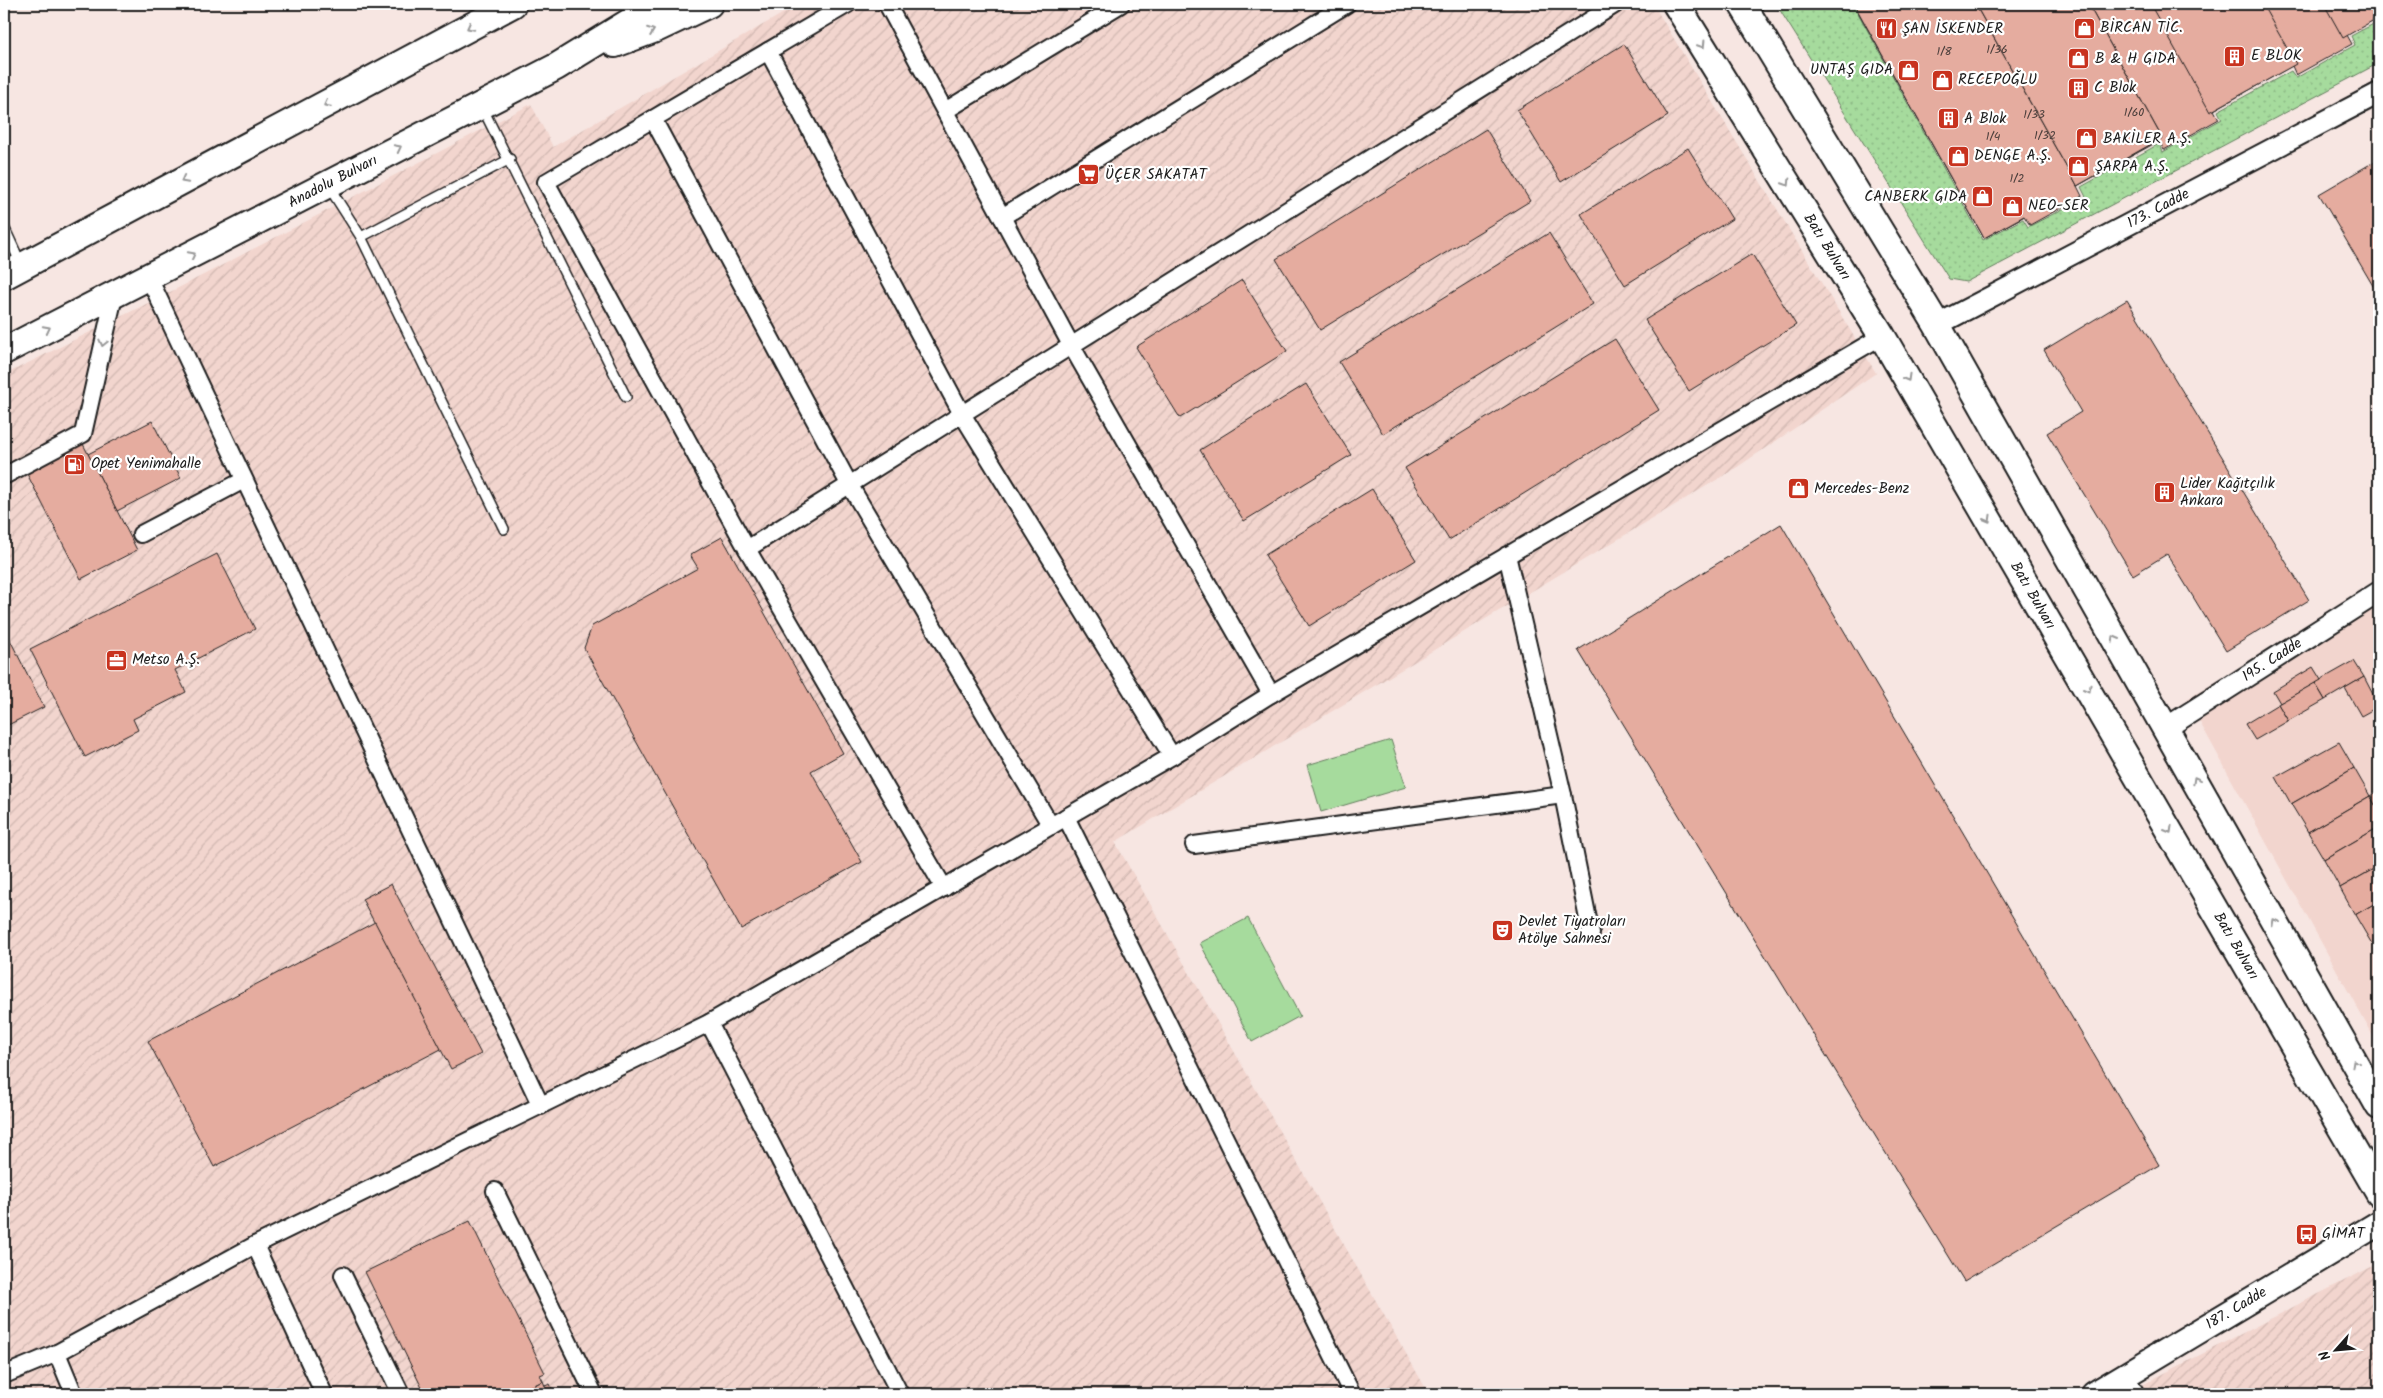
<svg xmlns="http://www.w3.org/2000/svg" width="2383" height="1398" font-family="Kalam,sans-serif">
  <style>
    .built { fill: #f2d5ce }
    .industrial { fill: url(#industrial-furrows) }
    .grass { fill: url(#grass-dots); stroke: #617c5c }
    .pitch { fill: #a6db9d; stroke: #617c5c }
    .building { fill: #e5ac9f; stroke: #1c1c1c }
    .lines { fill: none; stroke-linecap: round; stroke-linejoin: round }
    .service-casing { stroke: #1c1c1c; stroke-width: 12 }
    .minor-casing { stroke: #1c1c1c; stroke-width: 20 }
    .tertiary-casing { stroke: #1c1c1c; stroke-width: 24 }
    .secondary-casing { stroke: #1c1c1c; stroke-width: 28 }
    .primary-casing { stroke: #1c1c1c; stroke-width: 30 }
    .service { stroke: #fff; stroke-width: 9 }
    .minor { stroke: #fff; stroke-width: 16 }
    .tertiary { stroke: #fff; stroke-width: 20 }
    .secondary { stroke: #fff; stroke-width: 24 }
    .primary { stroke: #fff; stroke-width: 26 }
    .oneway { stroke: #999 }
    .labels { text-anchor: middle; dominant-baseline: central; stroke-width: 4.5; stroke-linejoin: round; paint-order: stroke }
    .number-label { font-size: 12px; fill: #4e403d }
    .poi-label { font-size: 15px; fill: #1c1c1c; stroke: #fff; text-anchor: start }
    .street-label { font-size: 15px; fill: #1c1c1c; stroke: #fff }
  </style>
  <defs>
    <pattern id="industrial-furrows" width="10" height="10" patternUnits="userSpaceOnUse" patternTransform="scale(1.25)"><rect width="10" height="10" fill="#f2d5ce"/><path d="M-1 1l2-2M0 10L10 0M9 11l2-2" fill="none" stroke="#cfb6b0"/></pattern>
    <pattern id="grass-dots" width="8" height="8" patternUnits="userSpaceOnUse" patternTransform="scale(1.25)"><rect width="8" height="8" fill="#a6db9d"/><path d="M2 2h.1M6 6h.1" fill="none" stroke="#8ebb87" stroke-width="1.8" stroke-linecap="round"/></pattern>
  </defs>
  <rect width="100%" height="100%" fill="#f7e6e2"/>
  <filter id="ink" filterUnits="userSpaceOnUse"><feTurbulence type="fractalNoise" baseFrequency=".02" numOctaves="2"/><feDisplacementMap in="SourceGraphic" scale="10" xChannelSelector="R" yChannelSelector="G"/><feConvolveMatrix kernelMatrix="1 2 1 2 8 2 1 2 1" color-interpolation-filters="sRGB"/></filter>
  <g filter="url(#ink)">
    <polygon class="built" points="2379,587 2379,1047 2187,699"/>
    <g class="industrial">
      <polygon points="799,4 1653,4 1876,373 1733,470 1115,842 1429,1394 4,1394 4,375 186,284 531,104 553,147"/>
      <polygon points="2379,1263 2379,1394 2124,1394"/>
    </g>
    <polygon class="grass" points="1776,4 1853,4 1983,240 2023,219 2028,227 2086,197 2081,187 2159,144 2163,152 2222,119 2218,111 2291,71 2296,78 2355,45 2351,36 2379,21 2379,63 1966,282 1949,279"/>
    <g class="pitch">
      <polygon points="1391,740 1406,787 1321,812 1307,765"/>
      <polygon points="1248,918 1300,1016 1252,1042 1200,943"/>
    </g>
    <g class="building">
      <polygon points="1854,4 1913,4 2030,213 1984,238"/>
      <polygon points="1854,4 1913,4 2030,213 1984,238"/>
      <polygon points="1854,4 2379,4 2379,17 2347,35 2352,44 2296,75 2292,66 2214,110 2219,119 2164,150 2159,141 2077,186 2082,196 2030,225 2024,216 1984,238"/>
      <polygon points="1975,4 2088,4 2162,138 2077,186"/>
      <polygon points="1975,4 2088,4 2162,138 2077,186"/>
      <polygon points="2150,4 2262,4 2296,64 2210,112"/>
      <polygon points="2324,4 2379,4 2379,17 2343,38"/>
      <polygon points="1624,44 1668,116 1561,182 1517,110"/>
      <polygon points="1486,129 1530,201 1320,330 1276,259"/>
      <polygon points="1688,148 1732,219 1625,285 1581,214"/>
      <polygon points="2379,159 2379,296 2319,194"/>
      <polygon points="1549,233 1593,304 1383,434 1339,362"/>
      <polygon points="1752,254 1796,325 1689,391 1645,320"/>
      <polygon points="1242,280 1287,351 1180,418 1136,347"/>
      <polygon points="2127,300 2309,600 2226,651 2167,554 2133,575 2047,433 2081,412 2044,350"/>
      <polygon points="1615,339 1659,410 1449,540 1405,468"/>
      <polygon points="1306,384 1351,455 1244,521 1200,450"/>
      <polygon points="152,421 181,478 117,511 88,454"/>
      <polygon points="82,442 137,550 81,579 25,470"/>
      <polygon points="1372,489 1416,560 1309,626 1265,555"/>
      <polygon points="1781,524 2159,1165 1964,1281 1578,650"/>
      <polygon points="722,537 843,753 811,771 862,862 741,929 584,648 592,626 698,568 690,555"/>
      <polygon points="217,554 255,629 175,670 186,692 133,719 138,730 85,757 30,649"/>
      <polygon points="4,628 44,707 4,727"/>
      <polygon points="2354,661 2364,677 2325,700 2315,683"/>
      <polygon points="2313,667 2321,680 2280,703 2273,691"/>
      <polygon points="2364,677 2379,706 2361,716 2345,688"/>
      <polygon points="2315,683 2325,700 2288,721 2278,704"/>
      <polygon points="2278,704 2288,721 2255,740 2245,724"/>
      <polygon points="2339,742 2354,768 2291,804 2276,777"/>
      <polygon points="2354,768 2370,796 2308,832 2291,804"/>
      <polygon points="2379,791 2379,812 2370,796"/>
      <polygon points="2370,796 2379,812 2379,827 2324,859 2308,832"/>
      <polygon points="2379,827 2379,866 2340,888 2324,859"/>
      <polygon points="2379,866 2379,901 2355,915 2340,888"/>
      <polygon points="391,884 481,1054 451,1069 362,899"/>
      <polygon points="2379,901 2379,940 2372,944 2355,915"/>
      <polygon points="375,922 441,1049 214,1167 148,1041"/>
      <polygon points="470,1221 545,1373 540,1375 543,1381 516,1394 425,1394 365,1272"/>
      <polygon points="543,1381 545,1386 550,1384 555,1394 516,1394"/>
    </g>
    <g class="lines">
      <defs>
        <g id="service">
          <polyline points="482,107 626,397"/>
          <polyline points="329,187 361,237 504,529"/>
          <polyline points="4,227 21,264"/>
          <polyline points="361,237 510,159"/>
        </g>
        <g id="minor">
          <polyline points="848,4 546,182 747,549 944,888"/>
          <polyline points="887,4 1071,345 1271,694"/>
          <polyline points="768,51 962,414 1172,756"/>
          <polyline points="945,111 1121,4"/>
          <polyline points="653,119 849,484 1051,826"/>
          <polyline points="1002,217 1347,4"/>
          <polyline points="149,278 541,1106"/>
          <polyline points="4,476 83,434 114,296"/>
          <polyline points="141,534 244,480"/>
          <polyline points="747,549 1616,4"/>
          <polyline points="1507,555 1563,795 1591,934"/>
          <polyline points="1066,817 1352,1394"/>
          <polyline points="1194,845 1563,795"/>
          <polyline points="709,1023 900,1394"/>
          <polyline points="495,1191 594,1394"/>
          <polyline points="255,1245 324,1394"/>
          <polyline points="343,1275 401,1394"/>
          <polyline points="57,1353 74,1394"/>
          <polyline points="4,1375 57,1353 255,1245 709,1023 1172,756 1271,694 1882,336"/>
          <polyline points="2125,1375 2136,1394"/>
        </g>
        <g id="tertiary">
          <path id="s1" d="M1937,325L2379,93"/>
          <path id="s2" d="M2166,728L2379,592"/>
        </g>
        <g id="secondary">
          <path id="s3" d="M2094,1394L2379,1223"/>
        </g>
        <g id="primary">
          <path id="s4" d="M1676,4L1882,336L2379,1193"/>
          <polyline points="1742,4 1937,325 2379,1106"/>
          <polyline points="615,44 658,28 709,4"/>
          <polyline points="4,276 513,4"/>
          <path id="s5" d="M4,351L556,67L659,4"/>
        </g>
      </defs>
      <use href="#service" class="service-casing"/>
      <use href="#minor" class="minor-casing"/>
      <use href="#tertiary" class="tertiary-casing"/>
      <use href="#secondary" class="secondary-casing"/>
      <use href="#primary" class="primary-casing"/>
      <use href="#service" class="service"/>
      <use href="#minor" class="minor"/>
      <use href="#tertiary" class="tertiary"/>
      <use href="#secondary" class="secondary"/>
      <use href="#primary" class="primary"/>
    </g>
    <defs><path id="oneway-chevron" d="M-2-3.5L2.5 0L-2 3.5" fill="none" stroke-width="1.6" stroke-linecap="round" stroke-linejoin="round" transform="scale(1.25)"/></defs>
    <g class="oneway">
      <use href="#oneway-chevron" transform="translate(470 27) rotate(152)"/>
      <use href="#oneway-chevron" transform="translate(651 31) rotate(-21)"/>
      <use href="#oneway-chevron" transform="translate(1702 45) rotate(58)"/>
      <use href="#oneway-chevron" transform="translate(327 104) rotate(152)"/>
      <use href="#oneway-chevron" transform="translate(398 148) rotate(-27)"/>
      <use href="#oneway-chevron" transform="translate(184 180) rotate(152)"/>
      <use href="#oneway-chevron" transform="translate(1787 183) rotate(58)"/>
      <use href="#oneway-chevron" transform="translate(192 255) rotate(-27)"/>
      <use href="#oneway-chevron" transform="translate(47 329) rotate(-27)"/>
      <use href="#oneway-chevron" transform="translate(103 343) rotate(103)"/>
      <use href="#oneway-chevron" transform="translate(1907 378) rotate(60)"/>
      <use href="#oneway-chevron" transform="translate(1988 519) rotate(60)"/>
      <use href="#oneway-chevron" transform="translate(2115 639) rotate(-120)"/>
      <use href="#oneway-chevron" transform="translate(2088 689) rotate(60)"/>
      <use href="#oneway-chevron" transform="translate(2196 780) rotate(-119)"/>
      <use href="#oneway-chevron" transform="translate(2169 830) rotate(60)"/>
      <use href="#oneway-chevron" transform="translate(2275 922) rotate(-119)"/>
      <use href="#oneway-chevron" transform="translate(2355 1063) rotate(-119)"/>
    </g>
  </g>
  <defs>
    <symbol id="shop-square" viewBox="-11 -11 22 22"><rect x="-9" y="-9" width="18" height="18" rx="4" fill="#c8321e" stroke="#fff"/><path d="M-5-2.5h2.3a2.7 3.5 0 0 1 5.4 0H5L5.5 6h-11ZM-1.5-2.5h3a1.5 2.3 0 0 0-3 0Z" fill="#fff"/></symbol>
    <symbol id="restaurant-square" viewBox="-11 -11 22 22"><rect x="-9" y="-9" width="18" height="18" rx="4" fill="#c8321e" stroke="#fff"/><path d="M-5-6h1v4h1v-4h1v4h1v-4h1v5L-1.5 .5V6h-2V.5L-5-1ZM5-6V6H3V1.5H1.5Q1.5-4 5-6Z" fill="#fff"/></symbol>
    <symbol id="building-square" viewBox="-11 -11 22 22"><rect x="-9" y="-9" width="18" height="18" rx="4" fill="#c8321e" stroke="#fff"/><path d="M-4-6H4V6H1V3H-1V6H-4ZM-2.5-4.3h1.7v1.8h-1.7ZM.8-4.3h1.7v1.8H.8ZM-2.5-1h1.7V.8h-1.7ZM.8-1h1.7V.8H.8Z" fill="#fff"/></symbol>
    <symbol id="supermarket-square" viewBox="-11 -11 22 22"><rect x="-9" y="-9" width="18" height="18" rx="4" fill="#c8321e" stroke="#fff"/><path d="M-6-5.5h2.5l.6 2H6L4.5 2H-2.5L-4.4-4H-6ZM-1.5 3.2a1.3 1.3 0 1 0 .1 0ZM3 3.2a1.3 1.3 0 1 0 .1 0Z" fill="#fff"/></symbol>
    <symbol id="fuel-square" viewBox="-11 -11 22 22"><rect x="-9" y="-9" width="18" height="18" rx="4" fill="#c8321e" stroke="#fff"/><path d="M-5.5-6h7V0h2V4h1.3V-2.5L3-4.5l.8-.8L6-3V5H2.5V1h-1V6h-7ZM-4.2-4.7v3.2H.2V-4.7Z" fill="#fff"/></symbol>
    <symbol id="office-square" viewBox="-11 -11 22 22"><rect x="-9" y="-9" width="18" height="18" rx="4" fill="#c8321e" stroke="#fff"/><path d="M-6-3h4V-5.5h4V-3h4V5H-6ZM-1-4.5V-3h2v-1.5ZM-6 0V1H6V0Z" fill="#fff"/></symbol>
    <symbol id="theatre-square" viewBox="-11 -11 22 22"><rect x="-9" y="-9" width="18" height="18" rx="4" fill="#c8321e" stroke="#fff"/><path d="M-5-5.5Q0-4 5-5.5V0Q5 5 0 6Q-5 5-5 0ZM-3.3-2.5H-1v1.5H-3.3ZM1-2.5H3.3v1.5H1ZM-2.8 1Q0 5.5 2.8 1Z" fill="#fff"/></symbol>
    <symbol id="bus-square" viewBox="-11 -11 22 22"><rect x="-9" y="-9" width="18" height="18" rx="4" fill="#c8321e" stroke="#fff"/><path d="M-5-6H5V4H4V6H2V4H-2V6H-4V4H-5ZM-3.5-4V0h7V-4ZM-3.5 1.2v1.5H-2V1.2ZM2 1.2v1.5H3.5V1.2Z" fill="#fff"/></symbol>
  </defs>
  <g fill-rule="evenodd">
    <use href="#shop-square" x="2072" y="16" width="25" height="25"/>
    <use href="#restaurant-square" x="1874" y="16" width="25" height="25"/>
    <use href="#building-square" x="2222" y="44" width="25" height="25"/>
    <use href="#shop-square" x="2066" y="46" width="25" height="25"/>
    <use href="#shop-square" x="1896" y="58" width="25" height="25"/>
    <use href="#shop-square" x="1930" y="68" width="25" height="25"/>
    <use href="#building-square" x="2066" y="76" width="25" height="25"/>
    <use href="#building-square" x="1936" y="106" width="25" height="25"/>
    <use href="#shop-square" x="2074" y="126" width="25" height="25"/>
    <use href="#shop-square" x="1946" y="144" width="25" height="25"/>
    <use href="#shop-square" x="2066" y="154" width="25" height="25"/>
    <use href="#supermarket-square" x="1076" y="162" width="25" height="25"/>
    <use href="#shop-square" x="1970" y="184" width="25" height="25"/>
    <use href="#shop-square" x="2000" y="194" width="25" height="25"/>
    <use href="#fuel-square" x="62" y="452" width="25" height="25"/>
    <use href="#shop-square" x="1786" y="476" width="25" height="25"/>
    <use href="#building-square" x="2152" y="480" width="25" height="25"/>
    <use href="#office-square" x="104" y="648" width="25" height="25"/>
    <use href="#theatre-square" x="1490" y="918" width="25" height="25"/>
    <use href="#bus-square" x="2294" y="1222" width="25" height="25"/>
  </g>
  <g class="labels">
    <g class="number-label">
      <text x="1997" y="49">1/36</text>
      <text x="1944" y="51">1/8</text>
      <text x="2134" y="112">1/60</text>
      <text x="2034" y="114">1/33</text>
      <text x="2045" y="135">1/32</text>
      <text x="1993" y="136">1/4</text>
      <text x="2017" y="178">1/2</text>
    </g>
    <g class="poi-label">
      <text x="2100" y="28">BİRCAN TİC.</text>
      <text x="1902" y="29">ŞAN İSKENDER</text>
      <text x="2251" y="56">E BLOK</text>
      <text x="2095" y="59">B &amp; H GIDA</text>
      <text x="1893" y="70" text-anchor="end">UNTAŞ GIDA</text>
      <text x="1958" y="80">RECEPOĞLU</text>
      <text x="2094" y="88">C Blok</text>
      <text x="1964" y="119">A Blok</text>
      <text x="2103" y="139">BAKİLER A.Ş.</text>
      <text x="1974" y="156">DENGE A.Ş.</text>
      <text x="2095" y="167">ŞARPA A.Ş.</text>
      <text x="1105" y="175">ÜÇER SAKATAT</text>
      <text x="1967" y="197" text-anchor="end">CANBERK GIDA</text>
      <text x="2028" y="206">NEO-SER</text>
      <text x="91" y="464">Opet Yenimahalle</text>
      <text x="2180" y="484">Lider Kağıtçılık<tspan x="2180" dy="17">Ankara</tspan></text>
      <text x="1814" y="489">Mercedes-Benz</text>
      <text x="132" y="660">Metso A.Ş.</text>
      <text x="1518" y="922">Devlet Tiyatroları<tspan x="1518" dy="17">Atölye Sahnesi</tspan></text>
      <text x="2322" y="1234">GİMAT</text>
    </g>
    <g class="street-label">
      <text stroke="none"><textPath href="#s5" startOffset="370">Anadolu Bulvarı</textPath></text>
      <text stroke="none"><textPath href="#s1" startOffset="250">173. Cadde</textPath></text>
      <text stroke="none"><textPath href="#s4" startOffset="286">Batı Bulvarı</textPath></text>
      <text stroke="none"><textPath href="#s4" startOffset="691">Batı Bulvarı</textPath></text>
      <text stroke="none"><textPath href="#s2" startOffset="126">195. Cadde</textPath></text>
      <text stroke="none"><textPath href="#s4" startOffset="1096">Batı Bulvarı</textPath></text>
      <text stroke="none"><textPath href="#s3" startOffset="166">187. Cadde</textPath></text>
    </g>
  </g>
  <rect width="2383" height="1398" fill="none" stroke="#fff" stroke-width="20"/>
  <rect x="10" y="10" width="2363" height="1378" fill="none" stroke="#1c1c1c" stroke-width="2" filter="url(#ink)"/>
  <g transform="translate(2336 1350) rotate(243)" stroke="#ffffff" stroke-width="4" paint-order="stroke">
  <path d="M0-4L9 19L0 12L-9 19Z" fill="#1c1c1c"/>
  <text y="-8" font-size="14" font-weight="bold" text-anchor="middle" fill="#1c1c1c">N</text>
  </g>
</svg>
